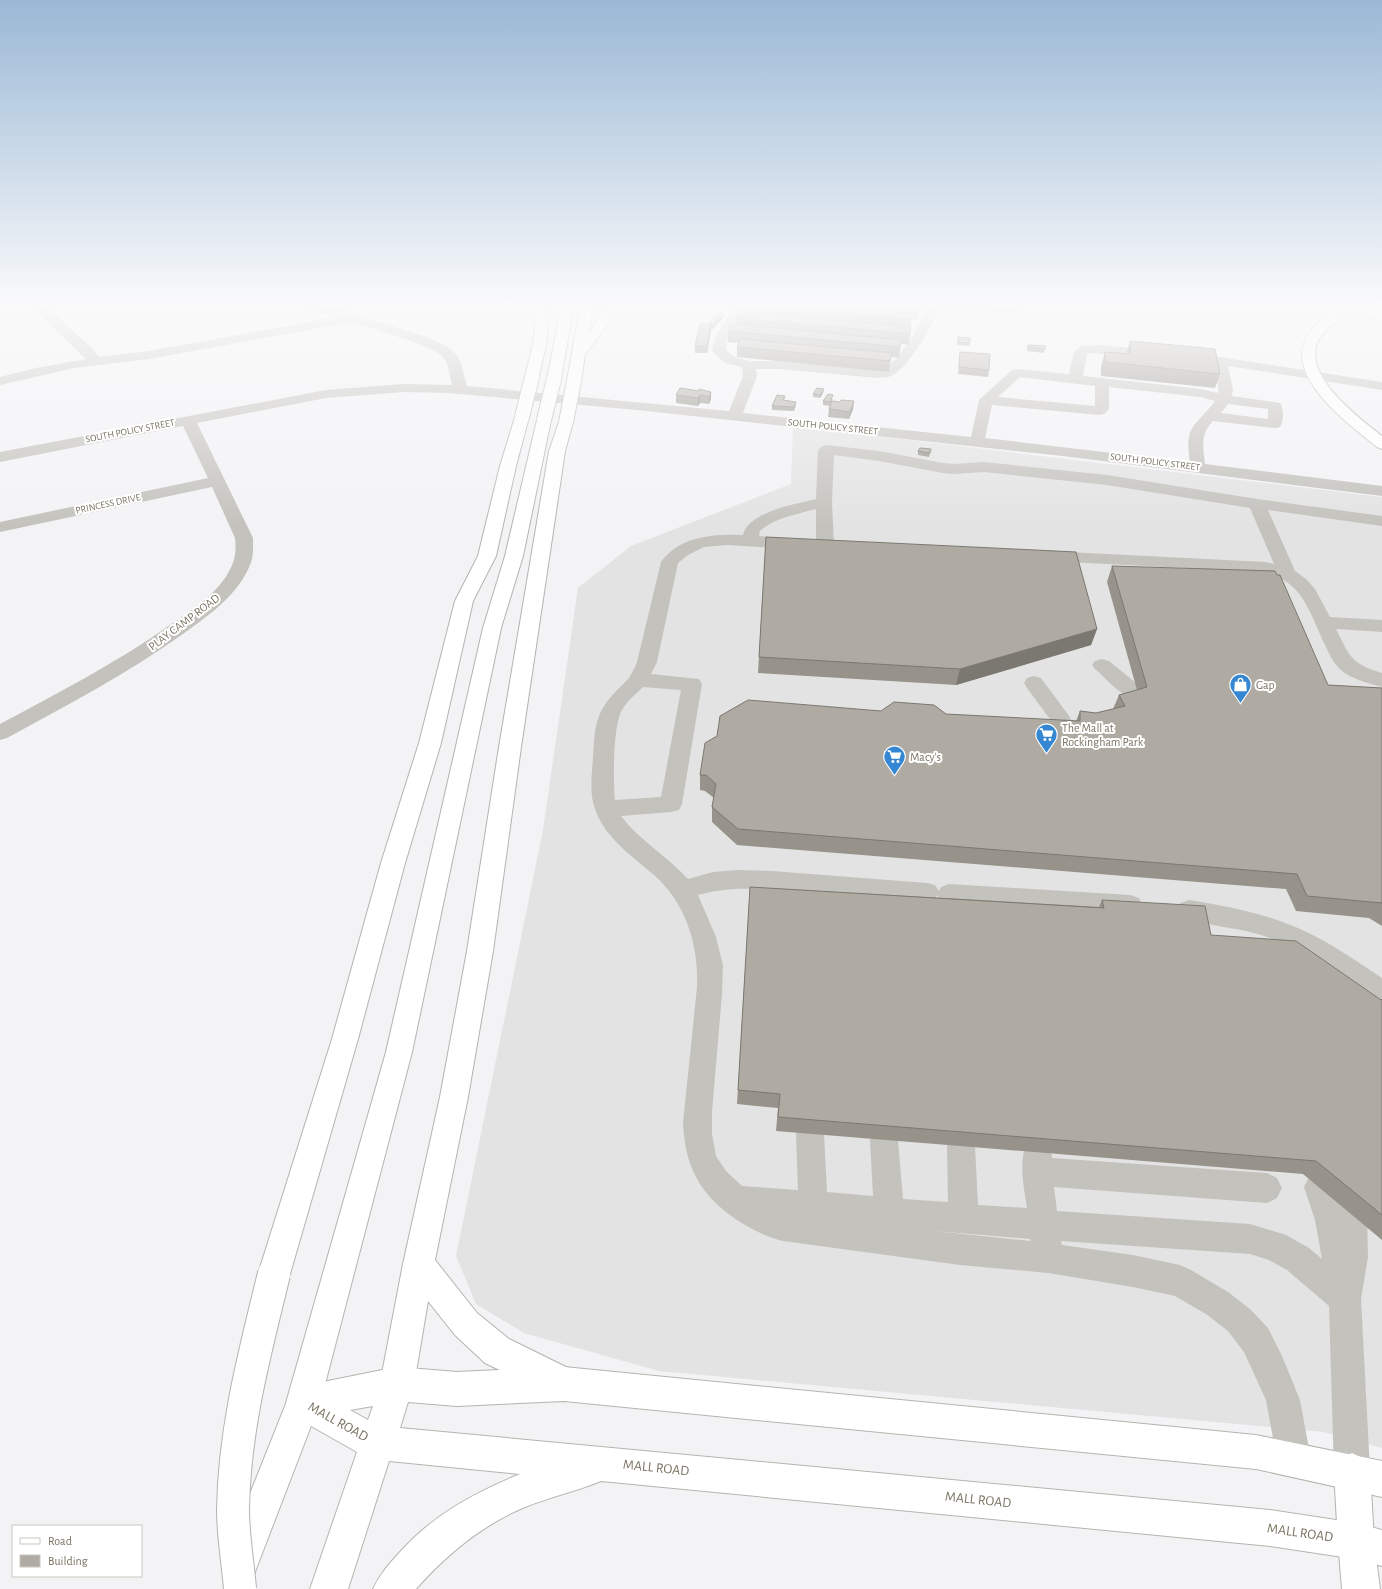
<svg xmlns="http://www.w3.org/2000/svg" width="1382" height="1589" font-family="'Alegreya Sans',sans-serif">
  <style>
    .built { fill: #e3e3e3 }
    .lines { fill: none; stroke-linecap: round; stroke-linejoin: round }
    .major-casing { stroke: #b7b4ae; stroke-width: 2 }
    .highway-casing { stroke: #b6b3ae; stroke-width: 2 }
    .minor { fill: #c4c2bd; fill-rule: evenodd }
    .major { fill: #fff; fill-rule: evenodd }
    .highway { fill: #fff; fill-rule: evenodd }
    .highway-bridge-far1-casing { stroke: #b6b3ae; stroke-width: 16; stroke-linecap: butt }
    .highway-bridge-casing { stroke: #b6b3ae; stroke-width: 34; stroke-linecap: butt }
    .highway-bridge-far1 { stroke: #fff; stroke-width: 14 }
    .highway-bridge { stroke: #fff; stroke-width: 32 }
    .wall { fill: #97938b }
    .shaded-wall { fill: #7b7871 }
    .building { fill: #b0aba2; stroke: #7b7871 }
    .labels { text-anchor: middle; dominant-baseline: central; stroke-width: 4; stroke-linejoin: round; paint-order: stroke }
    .far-street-label { font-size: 10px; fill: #7b7463; stroke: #fff }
    .street-label { font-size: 12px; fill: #7b7463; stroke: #fff }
    .poi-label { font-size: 12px; fill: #7b7463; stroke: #fff; text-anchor: start }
    .near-street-label { font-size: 14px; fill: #7b7463; stroke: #fff }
  </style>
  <rect width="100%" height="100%" fill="#f3f3f6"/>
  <polygon class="built" points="793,426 1382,497 1382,1448 1324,1432 659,1371 524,1333 476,1304 456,1256 543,830 578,588 631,546 791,484"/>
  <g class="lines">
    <defs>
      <g id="major">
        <path d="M1348,303H1364C1356,313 1335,321 1324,332C1291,368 1358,417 1382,436V449L1377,447C1351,426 1288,380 1305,341C1312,323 1332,313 1348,303Z"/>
        <path d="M397,1367L457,1372L564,1367L1256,1435L1382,1461V1497L1256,1469L564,1401L457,1406L408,1402L400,1428L1270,1510L1356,1523L1382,1530V1566L1356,1559L1270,1546L601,1481C577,1491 550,1497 525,1507C482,1525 447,1554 416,1589H373C380,1574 389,1564 400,1552C433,1515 474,1493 520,1474L389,1461L348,1589H310L357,1452L311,1426L253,1577L240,1582L227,1577L222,1564L291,1391L303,1386ZM373,1406L368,1420L350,1410Z"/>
      </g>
      <g id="highway">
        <path d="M531,303H543C553,328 544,352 539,377L537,380L532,381L527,380L525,377C531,352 540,328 531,303Z"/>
        <polygon points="562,303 574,303 561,379 559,382 554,383 549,382 547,379"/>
        <polygon points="581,303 593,303 589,333 600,316 613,303 626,303 610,322 585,354 581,381 579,384 574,385 569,384 567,381"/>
        <polygon points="522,413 527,414 529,417 516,466 496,556 473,601 441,743 405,863 358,1039 290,1274 285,1285 274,1290 263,1285 258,1274 332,1039 381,863 419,743 455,601 478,556 500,466 515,417 517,414"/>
        <polygon points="544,416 549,417 551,420 523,556 501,628 412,1052 320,1403 315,1415 303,1420 291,1415 286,1403 386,1052 483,628 505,556 537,420 539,417"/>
        <polygon points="566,418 571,419 573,422 565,451 521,747 493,951 468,1097 435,1260 477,1313 509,1339 576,1372 581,1384 576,1396 564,1401 485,1363 455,1335 428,1301 414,1384 409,1396 397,1401 385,1396 380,1384 403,1264 440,1097 467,951 499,747 549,451 559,422 561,419"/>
        <polygon points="1352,1453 1364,1459 1370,1471 1374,1541 1380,1589 1342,1589 1338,1541 1334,1471 1340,1459"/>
      </g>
    </defs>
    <use href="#major" class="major-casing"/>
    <use href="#highway" class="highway-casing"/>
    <g class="minor">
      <path d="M27,303H41L91,347L99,357L149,351L336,317L302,306L300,303H320L427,337L445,345L456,354L461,363L467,386L729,411L743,376L742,367L725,363L712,351C715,331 726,318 740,303H753C740,321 728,326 726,350L735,357L749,361H779L878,370C899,367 921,321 931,303H978L1010,306L1013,303H1025L1022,310L1012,314L941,308C931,326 910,366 893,375C889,378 883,377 878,378L779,369H756L757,376L743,413L971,437L979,400L1012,370L1017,369L1069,374L1074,352L1082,346L1102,345L1220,357L1382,382V390L1228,366L1233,389L1232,396L1280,403C1284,408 1284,422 1280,427L1275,428L1213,421C1200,434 1203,447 1205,464L1382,486V496L1063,456L637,410L448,393L404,392L326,398L197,423L253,538C253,547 254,556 250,565C238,595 208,616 183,634C127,674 67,705 7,738L0,740V724C58,693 116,663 170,625C190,612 212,597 225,578C234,565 237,553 235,538L212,487L0,532V522L208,478L183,426L0,462V452L326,390L404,384L452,385L447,363L441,355L435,351L417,343L352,322L149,359L74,368L0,385V377L36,368L86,359ZM1089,353L1214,364L1218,386V393L1201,389L1083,376L1087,354ZM1020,377L1095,386V406L998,397ZM1109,387L1200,397L1215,401C1195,427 1184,425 1190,462L985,438L992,405L1099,415L1104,414L1109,409ZM1228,404L1268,409V419L1221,413Z"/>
      <path d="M826,445L879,451L943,463L954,464L984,462L1107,475L1257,499L1382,516V526L1268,510L1295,571L1306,579L1315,589L1330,617L1382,620V632L1336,629C1350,657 1350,663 1382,673V687C1368,683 1350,679 1340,669C1333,663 1329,653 1325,645C1309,612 1304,583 1265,572L1048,561L1042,560L1039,556L1042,552L1048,551L1265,562L1274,564L1250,508L1107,485L984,472L954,474L943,473L879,461L834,455L832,502L834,546L831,550L825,551L819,550L816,546V509C798,514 774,518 760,531L759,536L801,540L804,544L801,548L795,549L727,545L704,547L688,555L678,563L657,662L651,674L699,679L702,684L682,804L679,810L671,812L621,816C640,841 667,856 688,879L713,872L738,870L772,871L927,883L935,885L939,891L941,887L949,884L1130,895L1139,898L1142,905L1139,912L1130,915L949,904L941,901L937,895L935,899L927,901L783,890L782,917L779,924L770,927L761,924L758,917L760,889C738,888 719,889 698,895L716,937L723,965L722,994L712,1112V1134L716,1156L726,1171L742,1186L798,1190L796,1134L800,1124L810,1120L820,1124L824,1134L827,1192L873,1196L870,1140L874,1130L884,1126L894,1130L898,1140L903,1199L948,1202L947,1146L951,1136L961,1132L971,1136L975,1146L978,1205L1027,1208C1024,1187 1018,1163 1027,1142L1037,1138L1047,1142L1051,1152L1052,1158L1267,1173L1277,1178L1282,1188L1277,1198L1267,1203L1054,1187L1057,1211L1250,1224L1286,1235L1309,1248L1322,1259L1315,1220L1304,1187L1309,1177L1319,1172L1329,1177L1331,1180L1333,1177L1343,1172L1353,1177L1367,1216L1368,1257L1361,1299L1370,1471L1364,1483L1352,1489L1340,1483L1334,1471L1329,1306L1287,1270L1269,1260L1250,1254L1061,1241L1062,1245L1133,1255L1180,1265L1191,1270L1228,1292L1250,1309L1268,1328L1282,1356L1300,1400L1311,1460L1306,1472L1294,1477L1282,1472L1277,1460L1266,1400L1244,1352L1228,1331L1206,1314L1175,1296L1133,1287L1048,1273L960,1265L783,1241C751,1233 711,1207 696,1177C687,1160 684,1142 683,1123L697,987C699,946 686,903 654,875C632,856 605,838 595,809C589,793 592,774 593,757C594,744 594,728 599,716C605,700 618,690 629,678C632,673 635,667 637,662L661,562C680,536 713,534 743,535C748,512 796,504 816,499L818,450L821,447ZM643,687L681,690L661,797L615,800C613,782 613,725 622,710C627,701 636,694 643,687ZM934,1231L1030,1239L1031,1241Z"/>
      <path d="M1102,659L1109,661L1141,687L1144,692L1141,697C1124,702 1108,680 1095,669L1092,665L1095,661Z"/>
      <polygon points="1034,676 1041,678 1069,716 1072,721 1069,726 1062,728 1055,726 1027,688 1024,683 1027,678"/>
      <path d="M1189,900C1226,906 1263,913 1298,928C1328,941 1355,960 1382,978V1003L1373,1000C1338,976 1302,948 1261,935C1235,927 1207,926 1180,917L1177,910L1180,903Z"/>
    </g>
    <use href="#major" class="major"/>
    <use href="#highway" class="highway"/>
    <defs>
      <g id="highway-bridge-far1">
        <polyline points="1325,303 1382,311"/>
        <polyline points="522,417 532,377"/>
        <polyline points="544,420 554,379"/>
        <polyline points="566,422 574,381"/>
      </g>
      <path id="highway-bridge" d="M240,1589C238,1563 233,1536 233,1510C234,1429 255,1352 274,1274"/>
    </defs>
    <use href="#highway-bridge-far1" class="highway-bridge-far1-casing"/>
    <use href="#highway-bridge" class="highway-bridge-casing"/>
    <use href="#highway-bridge-far1" class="highway-bridge-far1"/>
    <use href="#highway-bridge" class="highway-bridge"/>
  </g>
  <g class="wall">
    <polygon points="752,304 921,304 918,320 912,319 910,327 911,327 909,345 901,344 899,358 891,357 889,372 737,357 737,347 739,343 728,342 728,331 736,325 736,318 751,312 751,306"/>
    <polygon points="968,304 1012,304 1011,307"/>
    <polygon points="724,317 711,330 707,353 695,353 695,346 707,324"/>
    <polygon points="958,337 970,343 969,346 957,345"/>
    <polygon points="1130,341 1220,374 1215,388 1101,376 1101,366 1105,352 1126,354"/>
    <polygon points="1028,345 1046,346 1044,353 1027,351"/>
    <polygon points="960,352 989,370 988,377 958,374"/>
    <polygon points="711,392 711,399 709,404 700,403 698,406 676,403 676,395"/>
    <polygon points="823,393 820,398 813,397 813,394"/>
    <polygon points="785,396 784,400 796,405 794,411 772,410 772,406"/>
    <polygon points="833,399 832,401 840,402 854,401 853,409 849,419 828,417 829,409 830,406 823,405 823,401"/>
    <polygon points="931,449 929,457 918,455 918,451"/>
    <polygon points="766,537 1097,629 1091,645 956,685 758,673"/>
    <polygon points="1112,566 1328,685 1382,688 1382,926 1369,918 1296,911 1286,889 737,845 712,822 712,807 714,798 705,791 700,790 700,775 881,711 946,714 1076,721 1080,711 1096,713 1113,709 1119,695 1137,690 1107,582"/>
    <polygon points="750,887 1099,907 1102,900 1211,935 1381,1000 1382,999 1382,1240 1303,1174 776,1131 778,1108 737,1104"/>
  </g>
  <g class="shaded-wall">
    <polygon points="724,314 724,317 712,330 712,326"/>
    <polygon points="711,324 711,331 707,353 707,346"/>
    <polygon points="824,389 823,393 820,398 820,395"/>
    <polygon points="711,392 711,399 709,404 709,397"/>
    <polygon points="700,395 700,403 698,406 698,398"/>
    <polygon points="854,401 853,409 849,419 850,412"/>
    <polygon points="1097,629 1091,645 956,685 960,669"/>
  </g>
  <g class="building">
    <polygon points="752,304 798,304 912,313 911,320 751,306"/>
    <polygon points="850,304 921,304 920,310"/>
    <polygon points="739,311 911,327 910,334 736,318"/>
    <polygon points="719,313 724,314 712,326 711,324 707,324"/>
    <polygon points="700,324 711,324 707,346 695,346"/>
    <polygon points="732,324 902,340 900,347 728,331"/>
    <polygon points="958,337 970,338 970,343 958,342"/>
    <polygon points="740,339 892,353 890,361 737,347"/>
    <polygon points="1130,341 1215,349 1220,374 1105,362 1105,352 1131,354"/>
    <polygon points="1028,345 1046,346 1045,349 1027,347"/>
    <polygon points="960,352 990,354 989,370 959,367"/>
    <polygon points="680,388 699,391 699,389 711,392 709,397 700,395 698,398 676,395"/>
    <polygon points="817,388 824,389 820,395 813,394"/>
    <polygon points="828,394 833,395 830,402 823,401"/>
    <polygon points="777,395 785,396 783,400 796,402 794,407 772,406"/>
    <polygon points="841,400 854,401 850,412 829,409 832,401 840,402"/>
    <polygon points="920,448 931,449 930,453 918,451"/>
    <polygon points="766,537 1076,552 1097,629 960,669 759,657"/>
    <polygon points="1112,566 1275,571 1277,575 1280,575 1328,685 1382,688 1382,903 1307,896 1297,874 738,829 712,807 716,784 706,775 700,775 705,743 717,736 720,716 748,700 881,711 894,702 934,705 946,714 1080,721 1080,711 1096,713 1125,706 1119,695 1147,687"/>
    <polygon points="750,887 1104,908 1102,900 1205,906 1211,935 1296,941 1381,1000 1382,999 1382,1215 1316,1161 778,1117 780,1094 738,1090"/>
  </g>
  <linearGradient id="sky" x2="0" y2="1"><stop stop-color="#9ab8d5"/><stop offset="0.58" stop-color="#fafafb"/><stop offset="1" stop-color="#fafafb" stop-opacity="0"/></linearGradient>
  <rect width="1382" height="526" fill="url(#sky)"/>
  <defs>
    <symbol id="shop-pin" viewBox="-11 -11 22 30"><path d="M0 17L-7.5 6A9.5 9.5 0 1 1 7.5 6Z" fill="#3687d3" stroke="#fff"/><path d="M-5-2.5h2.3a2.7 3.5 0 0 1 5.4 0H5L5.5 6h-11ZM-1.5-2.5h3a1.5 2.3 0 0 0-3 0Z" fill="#fff"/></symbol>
    <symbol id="supermarket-pin" viewBox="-11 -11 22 30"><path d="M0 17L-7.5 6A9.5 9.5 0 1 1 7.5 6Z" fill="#3687d3" stroke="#fff"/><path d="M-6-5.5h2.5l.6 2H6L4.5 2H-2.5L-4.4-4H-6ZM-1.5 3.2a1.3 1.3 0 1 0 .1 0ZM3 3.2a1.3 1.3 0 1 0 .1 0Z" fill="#fff"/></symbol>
  </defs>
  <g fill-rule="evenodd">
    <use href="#shop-pin" x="1228" y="672" width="25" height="34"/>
    <use href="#supermarket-pin" x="1034" y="722" width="25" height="34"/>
    <use href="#supermarket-pin" x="882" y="744" width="25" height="34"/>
  </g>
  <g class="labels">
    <g class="far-street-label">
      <text transform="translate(833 427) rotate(6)">SOUTH POLICY STREET</text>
      <text transform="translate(130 431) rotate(-11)">SOUTH POLICY STREET</text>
      <text transform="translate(1155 462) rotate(7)">SOUTH POLICY STREET</text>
      <text transform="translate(108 504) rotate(-12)">PRINCESS DRIVE</text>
    </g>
    <g class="street-label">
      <text transform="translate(184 622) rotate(-37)">PLAY CAMP ROAD</text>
    </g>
    <g class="poi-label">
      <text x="1256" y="685">Gap</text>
      <text x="1062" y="728">The Mall at<tspan x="1062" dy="14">Rockingham Park</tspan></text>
      <text x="910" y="757">Macy's</text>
    </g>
    <g class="near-street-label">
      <text transform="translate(338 1422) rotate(29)">MALL ROAD</text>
      <text transform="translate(656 1468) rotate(6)">MALL ROAD</text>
      <text transform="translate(978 1500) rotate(6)">MALL ROAD</text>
      <text transform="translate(1300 1533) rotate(8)">MALL ROAD</text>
    </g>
  </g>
  <rect x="12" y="1525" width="130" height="52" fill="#ffffff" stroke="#cac7c1"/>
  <rect x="20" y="1538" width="20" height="6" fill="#ffffff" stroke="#cac7c1"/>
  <text x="48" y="1545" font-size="12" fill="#7b7463">Road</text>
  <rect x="20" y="1555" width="20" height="12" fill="#b0aba2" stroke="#cac7c1"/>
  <text x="48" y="1565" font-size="12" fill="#7b7463">Building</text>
</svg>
